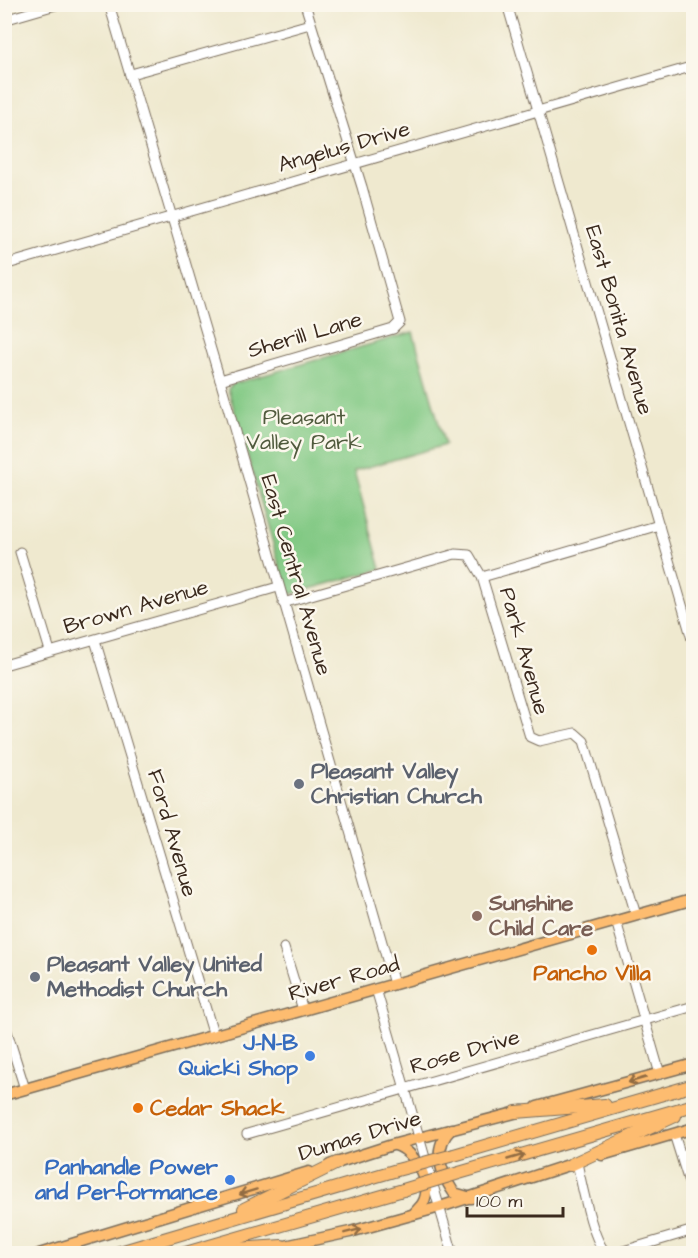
<svg xmlns="http://www.w3.org/2000/svg" width="698" height="1258" font-family="'Architects Daughter',sans-serif">
  <style>
    .green { fill: #82c984; stroke: #5e7a51; stroke-width: 1.5 }
    .lines { fill: none; stroke-linecap: round; stroke-linejoin: round }
    .minor-casing { stroke: #7a6d5c; stroke-width: 11 }
    .major-casing { stroke: #7a6d5c; stroke-width: 13 }
    .highway-casing { stroke: #7a6d5c; stroke-width: 14 }
    .minor { stroke: #fff; stroke-width: 9 }
    .major { stroke: #fdbc70; stroke-width: 10 }
    .highway { stroke: #fdbc70; stroke-width: 12 }
    .highway-bridge-casing { stroke: #7a6d5c; stroke-width: 14; stroke-linecap: butt }
    .highway-bridge { stroke: #fdbc70; stroke-width: 12 }
    .oneway { stroke: #926c43 }
    .worship-dot { fill: #6b7280; stroke: #fbf7ec; stroke-width: 2 }
    .education-dot { fill: #8d6e63; stroke: #fbf7ec; stroke-width: 2 }
    .food-dot { fill: #e8710a; stroke: #fbf7ec; stroke-width: 2 }
    .shop-dot { fill: #3f7fe0; stroke: #fbf7ec; stroke-width: 2 }
    .labels { text-anchor: middle; dominant-baseline: central; stroke-width: 5; stroke-linejoin: round; paint-order: stroke }
    .street-label { font-size: 22px; fill: #3b2a1e; stroke: #fbf7ec }
    .park-label { font-size: 22px; fill: #505a3d; stroke: #fbf7ec }
    .worship-label { font-size: 22px; font-weight: bold; fill: #5b616d; stroke: #fbf7ec; text-anchor: start }
    .education-label { font-size: 22px; font-weight: bold; fill: #785e54; stroke: #fbf7ec; text-anchor: start }
    .food-label { font-size: 22px; font-weight: bold; fill: #c56008; stroke: #fbf7ec }
    .shop-label { font-size: 22px; font-weight: bold; fill: #366cbe; stroke: #fbf7ec; text-anchor: end }
  </style>
  <rect width="100%" height="100%" fill="#fbf7ec"/>
  <filter id="ink" filterUnits="userSpaceOnUse"><feTurbulence type="fractalNoise" baseFrequency=".0167" numOctaves="2"/><feDisplacementMap in="SourceGraphic" scale="12" xChannelSelector="R" yChannelSelector="G"/><feConvolveMatrix kernelMatrix="1 2 1 2 8 2 1 2 1" color-interpolation-filters="sRGB"/></filter>
  <filter id="wash" filterUnits="userSpaceOnUse"><feTurbulence type="fractalNoise" baseFrequency=".008" numOctaves="4" result="noise"/><feDisplacementMap in="SourceGraphic" scale="24" xChannelSelector="R" yChannelSelector="G"/><feGaussianBlur stdDeviation="1.35" result="paint"/><feColorMatrix in="noise" values="0 0 0 0 0 0 0 0 0 0 0 0 0 0 0 0 0 1.4 0 .05"/><feComposite in="paint" operator="in"/></filter>
  <g filter="url(#wash)">
    <rect width="100%" height="100%" fill="#efe9cf"/>
    <polygon class="green" points="413,332 445,445 354,471 381,569 288,595 228,389 233,384"/>
  </g>
  <g filter="url(#ink)">
    <g class="lines">
      <defs>
        <g id="minor">
          <polyline points="109,4 220,380 394,984"/>
          <polyline points="507,4 694,646"/>
          <polyline points="4,20 59,4"/>
          <polyline points="131,74 310,24"/>
          <polyline points="4,265 694,66"/>
          <polyline points="220,380 393,329 400,322 362,187 305,4"/>
          <polyline points="20,552 50,651"/>
          <polyline points="482,577 659,525"/>
          <polyline points="283,603 455,554 469,555 482,577 530,737 539,741 575,733 584,741 636,915"/>
          <polyline points="95,640 214,1036"/>
          <polyline points="4,665 278,587"/>
          <polyline points="616,921 660,1074"/>
          <polyline points="284,948 303,1010"/>
          <polyline points="376,989 453,1254"/>
          <polyline points="4,1022 25,1089"/>
          <polyline points="247,1134 694,1006"/>
          <polyline points="674,1134 694,1198"/>
          <path d="M577,1163C582,1184 592,1241 607,1254"/>
          <polyline points="613,1254 694,1230"/>
        </g>
        <g id="major">
          <polyline points="4,1095 694,899"/>
          <polyline points="537,1107 694,1064"/>
          <path d="M451,1129C432,1148 440,1172 454,1193L471,1198"/>
          <path d="M395,1145C414,1150 434,1183 423,1203C421,1207 416,1210 414,1214"/>
          <polyline points="602,1155 694,1128"/>
          <polyline points="330,1165 392,1145 522,1111"/>
          <polyline points="276,1248 350,1232 440,1207 578,1162"/>
          <polyline points="39,1254 309,1172"/>
        </g>
        <g id="highway">
          <polyline points="516,1112 605,1105"/>
          <polyline points="454,1155 694,1085"/>
          <polyline points="570,1165 675,1116"/>
          <polyline points="459,1173 694,1105"/>
          <polyline points="244,1209 337,1163"/>
          <polyline points="217,1250 282,1246"/>
          <polyline points="113,1254 397,1170"/>
          <polyline points="182,1254 403,1190"/>
        </g>
      </defs>
      <use href="#minor" class="minor-casing"/>
      <use href="#major" class="major-casing"/>
      <use href="#highway" class="highway-casing"/>
      <use href="#minor" class="minor"/>
      <use href="#major" class="major"/>
      <use href="#highway" class="highway"/>
      <defs>
        <g id="highway-bridge">
          <polyline points="397,1170 454,1155"/>
          <polyline points="403,1190 459,1173"/>
        </g>
      </defs>
      <use href="#highway-bridge" class="highway-bridge-casing"/>
      <use href="#highway-bridge" class="highway-bridge"/>
    </g>
    <defs><path id="oneway-shaft" d="M-6 0H5M1.5-3L5.5 0L1.5 3" fill="none" stroke-width="1.6" stroke-linecap="round" stroke-linejoin="round" transform="scale(1.5)"/></defs>
    <g class="oneway">
      <use href="#oneway-shaft" transform="translate(637 1080) rotate(164)"/>
      <use href="#oneway-shaft" transform="translate(516 1157) rotate(-16)"/>
      <use href="#oneway-shaft" transform="translate(248 1192) rotate(163)"/>
      <use href="#oneway-shaft" transform="translate(353 1231) rotate(-14)"/>
    </g>
  </g>
  <g class="worship-dot">
    <circle cx="299" cy="784" r="6"/>
    <circle cx="35" cy="977" r="6"/>
  </g>
  <circle class="education-dot" cx="477" cy="916" r="6"/>
  <g class="food-dot">
    <circle cx="592" cy="950" r="6"/>
    <circle cx="138" cy="1108" r="6"/>
  </g>
  <g class="shop-dot">
    <circle cx="310" cy="1056" r="6"/>
    <circle cx="230" cy="1180" r="6"/>
  </g>
  <g class="labels">
    <g class="street-label">
      <text transform="translate(344 147) rotate(-16)">Angelus Drive</text>
      <text transform="translate(619 320) rotate(74)">East Bonita Avenue</text>
      <text transform="translate(305 335) rotate(-16)">Sherill Lane</text>
      <text transform="translate(296 575) rotate(74)">East Central Avenue</text>
      <text transform="translate(136 607) rotate(-16)">Brown Avenue</text>
      <text transform="translate(524 651) rotate(74)">Park Avenue</text>
      <text transform="translate(172 833) rotate(74)">Ford Avenue</text>
      <text transform="translate(344 979) rotate(-16)">River Road</text>
      <text transform="translate(465 1052) rotate(-16)">Rose Drive</text>
      <text transform="translate(360 1136) rotate(-17)">Dumas Drive</text>
    </g>
    <g class="park-label">
      <text x="304" y="417">Pleasant<tspan x="304" dy="25">Valley Park</tspan></text>
    </g>
    <g class="worship-label">
      <text x="311" y="771">Pleasant Valley<tspan x="311" dy="25">Christian Church</tspan></text>
      <text x="47" y="964">Pleasant Valley United<tspan x="47" dy="25">Methodist Church</tspan></text>
    </g>
    <g class="education-label">
      <text x="489" y="903">Sunshine<tspan x="489" dy="25">Child Care</tspan></text>
    </g>
    <g class="food-label">
      <text x="592" y="973">Pancho Villa</text>
      <text x="150" y="1108" text-anchor="start">Cedar Shack</text>
    </g>
    <g class="shop-label">
      <text x="298" y="1043">J-N-B<tspan x="298" dy="25">Quicki Shop</tspan></text>
      <text x="218" y="1167">Panhandle Power<tspan x="218" dy="25">and Performance</tspan></text>
    </g>
  </g>
  <rect width="698" height="1258" fill="none" stroke="#fbf7ec" stroke-width="24"/>
  <path d="M467 1207v9h96v-9" fill="none" stroke="#3b2a1e" stroke-width="3"/>
  <text x="476" y="1207" font-size="18" fill="#3b2a1e" stroke="#fbf7ec" stroke-width="4.5" paint-order="stroke">100 m</text>
</svg>
